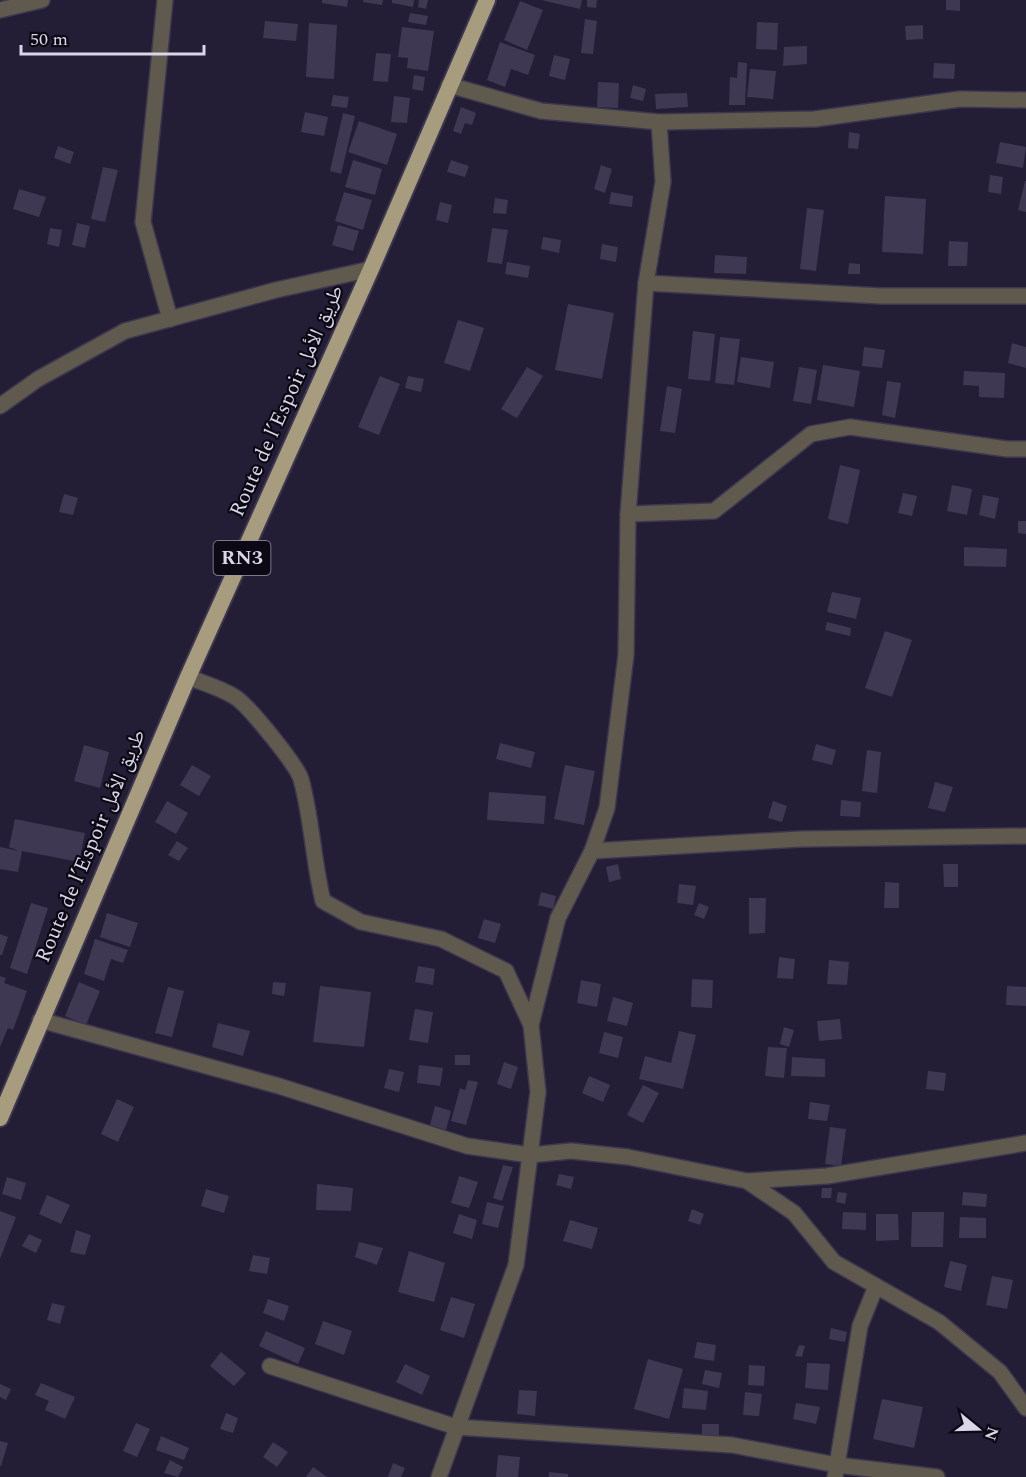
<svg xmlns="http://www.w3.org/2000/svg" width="1026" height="1477" font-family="Spectral,'Noto Naskh Arabic',serif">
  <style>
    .building { fill: #3f3853 }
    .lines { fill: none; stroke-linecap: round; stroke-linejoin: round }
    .minor-casing { stroke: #3c374f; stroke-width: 18 }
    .trunk-casing { stroke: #3c374f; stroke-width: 20 }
    .minor { stroke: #5f5a4d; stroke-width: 15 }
    .trunk { stroke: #a89c7f; stroke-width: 16 }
    .labels { text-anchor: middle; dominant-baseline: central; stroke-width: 4.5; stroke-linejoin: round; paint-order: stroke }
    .shield { fill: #0c0914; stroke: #9c98a8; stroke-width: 1.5 }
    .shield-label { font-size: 20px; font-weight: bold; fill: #d9d6e7 }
    .street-label { font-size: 21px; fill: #d9d6e7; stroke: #0c0914 }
  </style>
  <rect width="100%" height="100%" fill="#231d36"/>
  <g class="building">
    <polygon points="322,0 348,0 347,7 322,3"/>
    <polygon points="363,0 383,0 382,5 363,2"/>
    <polygon points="392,0 414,0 413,7 392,3"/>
    <polygon points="419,0 428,0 426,9 418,7"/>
    <polygon points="541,0 582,0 580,9"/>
    <polygon points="587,0 597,0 596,8 587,7"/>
    <polygon points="946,0 960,0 960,11 946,10"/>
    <polygon points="520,1 543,10 527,50 504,40"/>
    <polygon points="410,13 428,16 426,25 408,22"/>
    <polygon points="585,19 597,21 593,54 581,53"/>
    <polygon points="265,21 298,24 296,41 263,38"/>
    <polygon points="757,22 778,23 777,50 756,49"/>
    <polygon points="309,23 337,25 334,79 306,77"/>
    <polygon points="923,25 923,39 906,40 905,26"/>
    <polygon points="402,27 434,31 428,71 407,68 408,58 398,57"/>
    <polygon points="500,42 535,55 528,75 511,69 505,87 487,80"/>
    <polygon points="807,46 807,64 783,66 784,47"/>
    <polygon points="376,53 391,54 388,82 373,81"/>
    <polygon points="554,55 570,59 565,80 549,76"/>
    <polygon points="738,62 747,63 745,105 729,105 730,77 737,78"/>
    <polygon points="934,63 955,64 954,79 933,78"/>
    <polygon points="750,69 776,71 773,99 747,97"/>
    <polygon points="414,75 425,77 423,91 412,89"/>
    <polygon points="598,82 619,83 618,108 597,107"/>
    <polygon points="633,85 646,89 643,101 630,98"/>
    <polygon points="687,93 688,107 656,109 655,94"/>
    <polygon points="333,95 349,97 347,108 331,106"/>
    <polygon points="394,96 410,98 407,123 391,122"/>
    <polygon points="461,107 476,113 472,125 465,123 461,134 453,131"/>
    <polygon points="305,112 328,117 324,136 301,132"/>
    <polygon points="343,113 355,116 341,174 330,171"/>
    <polygon points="359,121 397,134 387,165 348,152"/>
    <polygon points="849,132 860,134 858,149 848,148"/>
    <polygon points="1000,142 1026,147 1023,168 996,163"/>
    <polygon points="58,146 74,152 70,164 54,158"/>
    <polygon points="353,160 382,169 375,195 345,187"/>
    <polygon points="451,160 469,166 465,177 447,172"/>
    <polygon points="601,165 612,169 605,193 594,189"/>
    <polygon points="103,167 118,170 105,222 91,219"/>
    <polygon points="990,175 1003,177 1001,194 988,192"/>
    <polygon points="1025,181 1026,181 1026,212 1018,210"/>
    <polygon points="19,189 46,197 39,217 13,209"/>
    <polygon points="344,192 372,200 363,230 335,221"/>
    <polygon points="611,192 633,196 632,207 609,204"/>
    <polygon points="885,196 926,199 923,254 882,252"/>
    <polygon points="495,198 508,200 506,214 493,213"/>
    <polygon points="440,202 452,205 448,223 436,220"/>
    <polygon points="807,208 824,210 816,271 800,269"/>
    <polygon points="77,223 90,226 85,248 72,245"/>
    <polygon points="338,225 359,231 353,251 332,245"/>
    <polygon points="50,228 62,230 59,247 47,244"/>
    <polygon points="492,228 508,230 502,264 487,262"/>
    <polygon points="543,237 561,240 559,253 541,249"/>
    <polygon points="949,241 968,242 967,266 948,266"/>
    <polygon points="602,244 618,247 616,262 600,259"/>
    <polygon points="715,255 747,257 746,274 714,273"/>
    <polygon points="507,262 530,266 528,278 505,274"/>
    <polygon points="849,263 860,264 860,274 848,274"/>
    <polygon points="568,304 614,313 602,379 555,370"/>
    <polygon points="458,320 484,328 470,371 444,363"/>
    <polygon points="693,331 715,334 710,381 688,379"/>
    <polygon points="720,337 740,339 734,385 715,383"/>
    <polygon points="1012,343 1026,347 1026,368 1008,363"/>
    <polygon points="864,347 885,350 882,368 862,366"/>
    <polygon points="741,357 774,362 770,388 737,382"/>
    <polygon points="823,365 860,371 854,407 817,400"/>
    <polygon points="527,367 543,376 517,418 501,409"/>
    <polygon points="799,367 817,370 811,404 793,401"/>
    <polygon points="964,371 1005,373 1004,398 979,397 979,386 963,385"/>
    <polygon points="380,376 400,384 379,435 358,427"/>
    <polygon points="408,376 424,379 421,392 405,388"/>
    <polygon points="887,381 901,383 895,418 882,415"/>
    <polygon points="667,386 682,389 675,433 660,431"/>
    <polygon points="840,465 860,470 848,524 828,519"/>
    <polygon points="952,485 972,489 967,515 947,511"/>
    <polygon points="903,493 917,496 912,516 898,513"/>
    <polygon points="64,494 78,498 73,515 59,512"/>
    <polygon points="983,495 999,498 995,519 979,515"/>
    <polygon points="1018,521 1026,521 1026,534 1018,533"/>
    <polygon points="964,547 1007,549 1006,567 964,566"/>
    <polygon points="832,592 861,598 856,619 827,612"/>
    <polygon points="827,622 851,628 850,636 825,630"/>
    <polygon points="885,631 912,640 892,697 865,688"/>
    <polygon points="500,743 535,752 531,768 496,759"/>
    <polygon points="816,744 836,750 832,765 812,760"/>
    <polygon points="84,745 109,752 100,788 74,781"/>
    <polygon points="867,750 881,752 877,793 862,791"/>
    <polygon points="192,765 211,776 199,796 180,785"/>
    <polygon points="565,765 595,771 584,825 554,819"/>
    <polygon points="935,782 953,787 945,812 928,808"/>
    <polygon points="489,792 546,796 544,824 487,820"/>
    <polygon points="841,800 861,802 860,817 840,816"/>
    <polygon points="167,801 188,813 176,834 155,822"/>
    <polygon points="773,801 787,806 782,822 768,818"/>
    <polygon points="15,819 85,833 79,862 22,851 18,872 0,869 0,847 19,851 9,847"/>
    <polygon points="177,841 188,848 179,861 168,855"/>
    <polygon points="618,864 621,879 609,882 606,867"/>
    <polygon points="943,864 958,864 958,887 944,887"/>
    <polygon points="885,882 899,883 899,908 884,908"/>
    <polygon points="679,884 696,886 693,905 677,903"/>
    <polygon points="541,892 556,896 553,909 538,905"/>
    <polygon points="749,898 766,898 765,933 749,934"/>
    <polygon points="31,903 48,908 27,974 10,968"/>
    <polygon points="699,903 709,907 704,919 694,915"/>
    <polygon points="107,913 138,923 130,947 100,937"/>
    <polygon points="484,919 501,924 495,943 478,938"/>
    <polygon points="0,934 8,937 2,955 0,955"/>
    <polygon points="95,939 128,950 123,963 111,959 104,981 84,974"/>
    <polygon points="779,957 795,959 793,979 777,978"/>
    <polygon points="829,960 849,962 847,985 827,984"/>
    <polygon points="418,966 435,969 433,985 415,982"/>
    <polygon points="0,976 6,978 4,983 27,991 13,1030 8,1028 0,1047"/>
    <polygon points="692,979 713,980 712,1008 691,1007"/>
    <polygon points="581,980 601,984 597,1007 577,1003"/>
    <polygon points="79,982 100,991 86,1025 65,1016"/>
    <polygon points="273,982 286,983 284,996 272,994"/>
    <polygon points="320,986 371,992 364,1047 313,1042"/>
    <polygon points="1007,986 1026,987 1026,1006 1006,1005"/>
    <polygon points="168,987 184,991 172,1037 155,1033"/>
    <polygon points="613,997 633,1003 627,1026 607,1021"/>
    <polygon points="415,1009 433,1012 428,1043 409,1040"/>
    <polygon points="840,1019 842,1039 819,1041 817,1021"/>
    <polygon points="218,1023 250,1031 243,1056 212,1047"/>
    <polygon points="784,1027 794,1030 789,1047 780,1044"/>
    <polygon points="679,1031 696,1035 683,1089 639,1079 645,1056 671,1063"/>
    <polygon points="604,1032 623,1037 618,1058 599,1053"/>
    <polygon points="768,1047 787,1048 784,1078 765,1076"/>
    <rect x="455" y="1055" width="15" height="10"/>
    <polygon points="792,1057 825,1059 825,1077 791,1076"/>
    <polygon points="504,1062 518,1067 511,1089 497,1084"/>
    <polygon points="419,1065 443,1068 440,1086 417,1083"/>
    <polygon points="389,1069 404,1072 399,1092 384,1088"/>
    <polygon points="928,1071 946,1073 944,1091 926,1089"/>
    <polygon points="589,1076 610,1085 603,1102 582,1093"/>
    <polygon points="468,1080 478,1082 466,1125 451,1121 460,1088 465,1090"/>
    <polygon points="643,1085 659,1093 643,1123 627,1115"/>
    <polygon points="117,1099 134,1107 118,1142 101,1134"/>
    <polygon points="810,1102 830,1105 827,1121 808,1119"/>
    <polygon points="435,1106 451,1111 446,1130 430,1125"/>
    <polygon points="830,1127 846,1129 841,1166 825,1164"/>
    <polygon points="503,1165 513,1167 502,1201 493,1198"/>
    <polygon points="559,1174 574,1177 571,1189 556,1185"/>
    <polygon points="459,1176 478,1182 469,1208 451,1203"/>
    <polygon points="7,1177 26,1183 21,1200 2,1194"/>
    <polygon points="317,1184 353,1188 351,1211 316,1210"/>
    <polygon points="822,1188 832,1188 831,1198 821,1198"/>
    <polygon points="206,1189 229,1196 224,1213 201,1206"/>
    <polygon points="838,1192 847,1193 845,1204 836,1202"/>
    <polygon points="963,1192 987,1194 986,1207 962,1205"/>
    <polygon points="47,1195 70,1205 61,1224 39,1214"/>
    <polygon points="487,1202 504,1206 498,1228 482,1224"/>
    <polygon points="692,1209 704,1214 700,1225 688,1221"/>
    <polygon points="0,1211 16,1217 0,1259"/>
    <polygon points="843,1212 866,1213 866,1230 842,1229"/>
    <polygon points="912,1212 944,1212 943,1247 911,1247"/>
    <polygon points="459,1214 477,1220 472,1239 453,1233"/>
    <polygon points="876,1214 898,1214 899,1240 876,1241"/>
    <polygon points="960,1217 986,1218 986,1238 959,1238"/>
    <polygon points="570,1220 598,1228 592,1249 563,1241"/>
    <polygon points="76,1230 91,1235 85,1255 70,1252"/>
    <polygon points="29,1234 42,1240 36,1253 22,1246"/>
    <polygon points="359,1242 383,1248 377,1265 355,1257"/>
    <polygon points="409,1251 445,1263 434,1302 398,1292"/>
    <polygon points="253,1255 270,1258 267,1274 249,1271"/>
    <polygon points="950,1261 967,1265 961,1291 944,1287"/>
    <polygon points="992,1276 1013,1280 1007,1309 986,1305"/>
    <polygon points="451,1297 475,1304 464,1338 440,1330"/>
    <polygon points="268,1299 289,1306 284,1321 263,1313"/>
    <polygon points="52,1303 65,1306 60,1324 47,1320"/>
    <polygon points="323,1321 352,1331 344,1355 315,1344"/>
    <polygon points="831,1328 847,1332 845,1342 829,1339"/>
    <polygon points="266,1331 305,1348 298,1364 259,1346"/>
    <polygon points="697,1342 716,1345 714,1361 694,1358"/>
    <polygon points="799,1345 805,1346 802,1357 795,1356"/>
    <polygon points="221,1352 246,1373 234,1386 210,1366"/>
    <polygon points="648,1359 683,1369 669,1419 634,1409"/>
    <polygon points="807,1363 830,1364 828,1390 805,1388"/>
    <polygon points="405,1364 430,1376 422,1395 396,1382"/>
    <polygon points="749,1365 765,1366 764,1386 748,1385"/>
    <polygon points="705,1370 722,1373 719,1388 702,1384"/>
    <polygon points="41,1383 75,1397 65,1419 45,1410 49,1401 35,1395"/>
    <polygon points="0,1384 11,1389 6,1400 0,1397"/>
    <polygon points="684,1388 708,1391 706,1410 682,1408"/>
    <polygon points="519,1390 537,1391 535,1416 517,1414"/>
    <polygon points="745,1392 762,1394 759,1416 743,1415"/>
    <polygon points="882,1399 923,1407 914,1448 873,1439"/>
    <polygon points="796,1403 820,1407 816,1424 793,1419"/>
    <polygon points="226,1413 238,1418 233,1433 220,1429"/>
    <polygon points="136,1423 150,1429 137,1457 123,1451"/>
    <rect x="702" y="1424" width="17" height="12"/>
    <polygon points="161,1436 189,1448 184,1460 156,1450"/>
    <polygon points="0,1441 8,1443 1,1466 0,1466"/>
    <polygon points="273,1442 288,1452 277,1467 263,1457"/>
    <polygon points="498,1455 520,1457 518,1477 496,1477"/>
    <polygon points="170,1460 183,1467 178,1477 164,1473"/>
    <polygon points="393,1463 405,1468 401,1477 388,1477"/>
    <polygon points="313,1467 327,1477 306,1477"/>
    <polygon points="549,1472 568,1474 568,1477 549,1477"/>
  </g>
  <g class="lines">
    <defs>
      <g id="minor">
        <polyline points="165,0 143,222 170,319"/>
        <polyline points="0,10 42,0"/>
        <polyline points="449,85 541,111 659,122 815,119 960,99 1026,100"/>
        <polyline points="646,283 881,296 1026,296"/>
        <polyline points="0,406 38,379 125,331 276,290 371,269"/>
        <polyline points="628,514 714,511 811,434 850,427 1007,449 1026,449"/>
        <path d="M188,677C203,683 221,688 235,697C248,705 296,764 301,779C312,819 313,860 323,901L361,922L441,939L506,971L531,1025L538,1092L516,1265L439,1477"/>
        <polyline points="592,851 801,839 1026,836"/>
        <polyline points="40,1020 279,1086 467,1146 530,1155 571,1151 628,1157 747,1181 794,1213 834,1262 939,1322 1000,1372 1026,1408"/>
        <polyline points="531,1025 558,918 592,851 607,808 626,655 628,514 646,283 663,182 659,122"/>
        <polyline points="747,1181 827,1176 1026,1143"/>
        <polyline points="270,1366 456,1427 732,1445 837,1465 937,1477"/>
        <polyline points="835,1477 860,1326 876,1286"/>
      </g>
      <polyline id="trunk" points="0,1118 188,677 371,269 487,0"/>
    </defs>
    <use href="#minor" class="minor-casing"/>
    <use href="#trunk" class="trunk-casing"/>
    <use href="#minor" class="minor"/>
    <use href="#trunk" class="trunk"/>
  </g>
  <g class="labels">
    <rect class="shield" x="213.5" y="541" width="57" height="34" rx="4.5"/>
    <g class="shield-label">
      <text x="242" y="558">RN3</text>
    </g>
    <g class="street-label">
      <text transform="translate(287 401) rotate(-66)">Route de l’Espoir طريق الأمل</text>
      <text transform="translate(91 846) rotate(-67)">Route de l’Espoir طريق الأمل</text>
    </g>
  </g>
  <g transform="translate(978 1429) rotate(109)" stroke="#0c0914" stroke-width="4.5" paint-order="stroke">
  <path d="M0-4.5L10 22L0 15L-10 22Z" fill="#d9d6e7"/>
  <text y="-9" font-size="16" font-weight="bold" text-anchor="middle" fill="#d9d6e7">N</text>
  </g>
  <path d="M21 45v9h183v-9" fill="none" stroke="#d9d6e7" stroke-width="3"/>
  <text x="30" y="45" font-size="18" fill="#d9d6e7" stroke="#0c0914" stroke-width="4.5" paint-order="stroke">50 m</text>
</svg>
